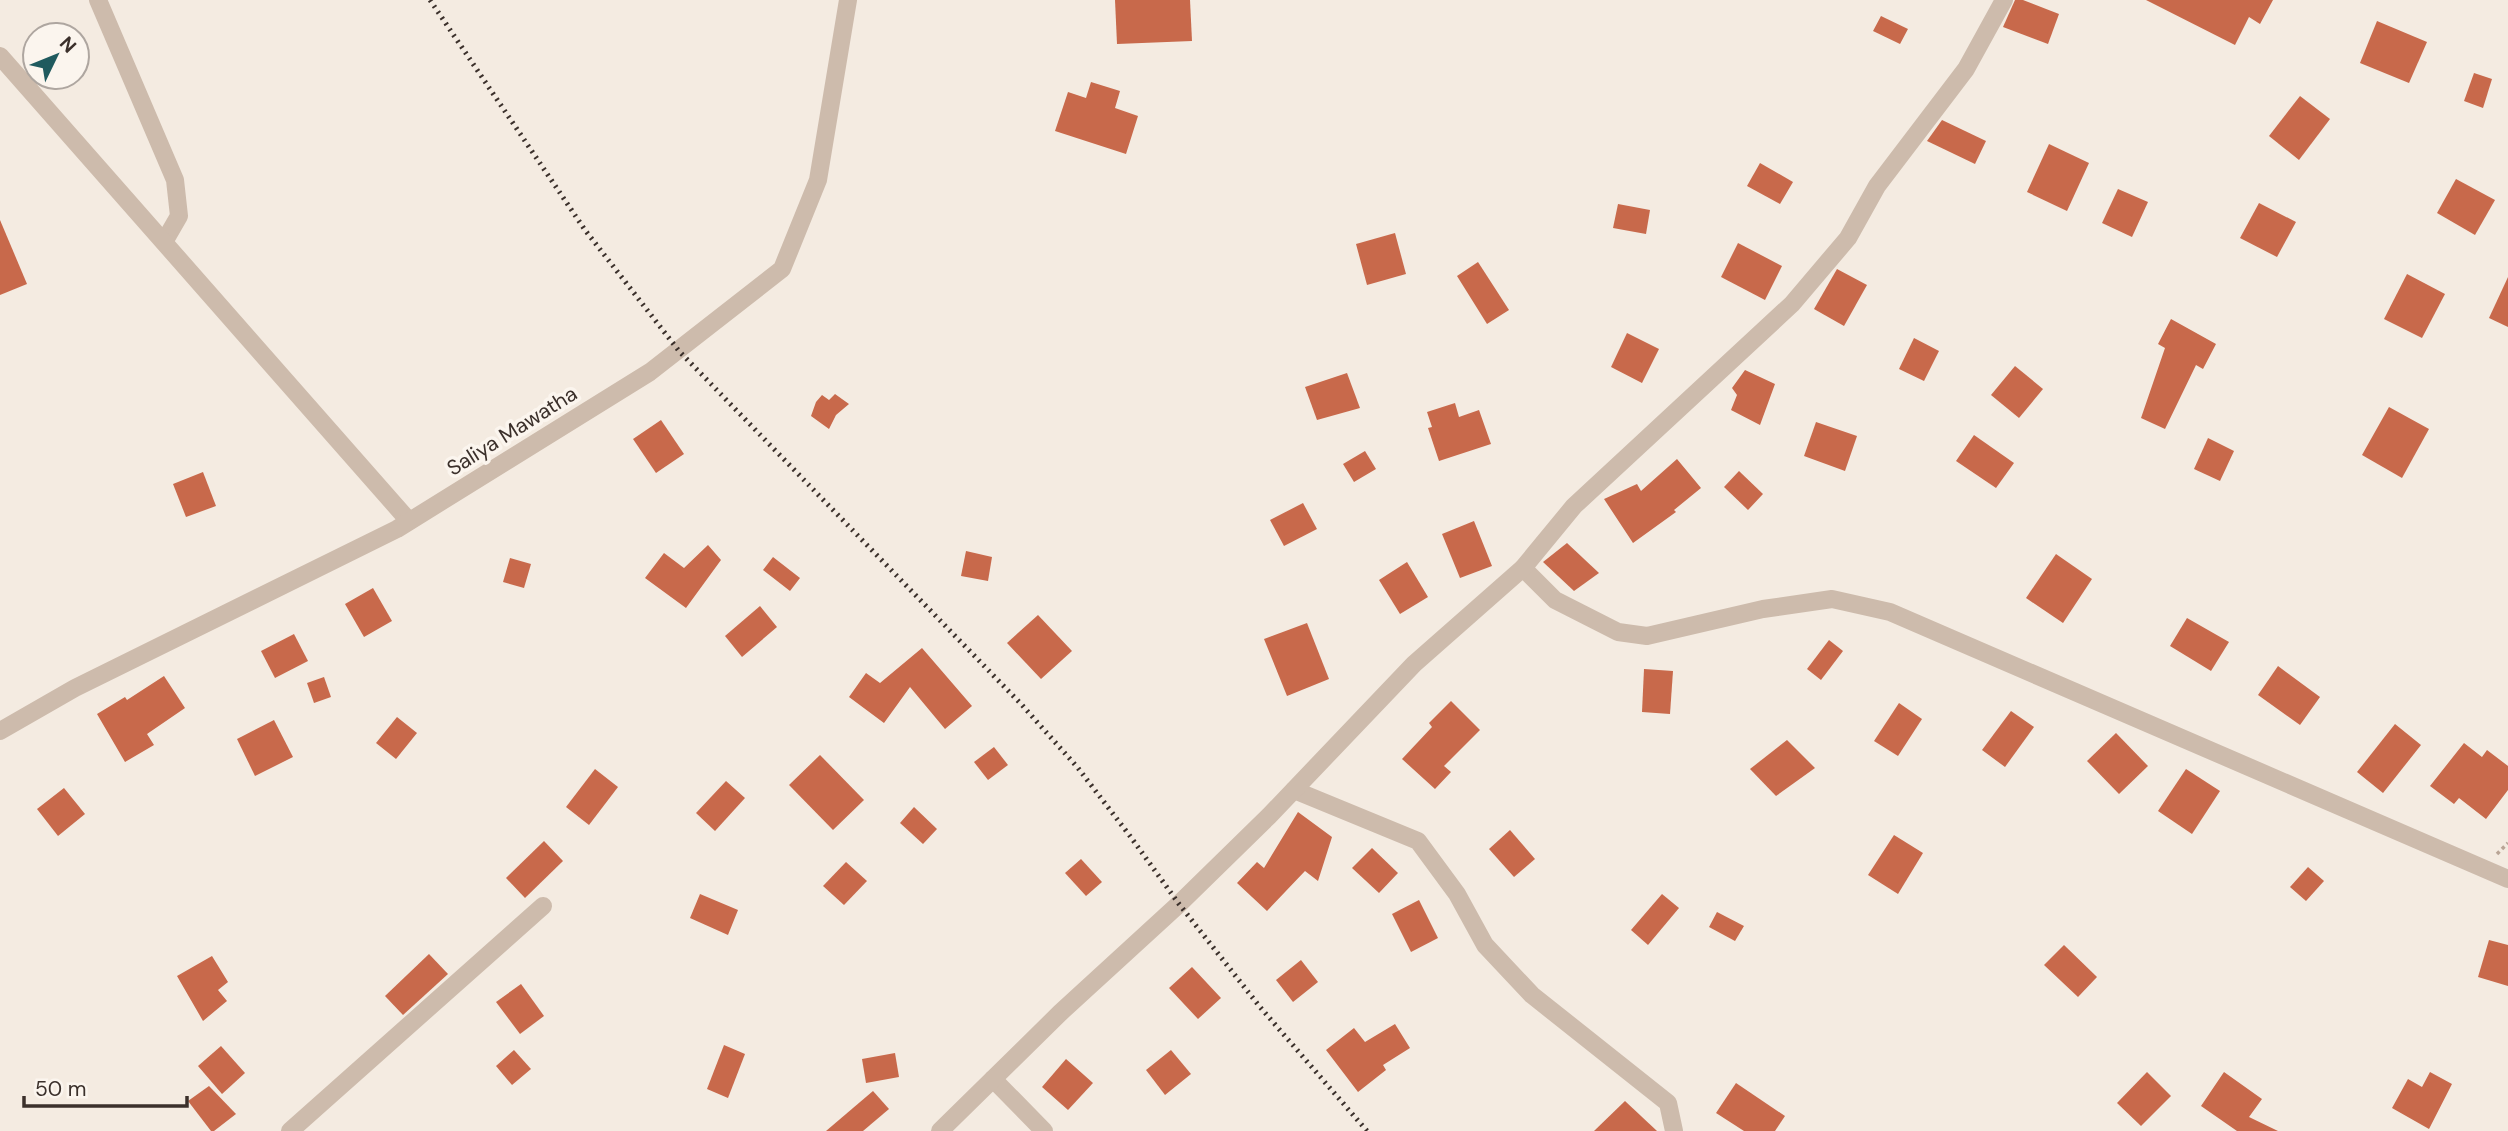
<svg xmlns="http://www.w3.org/2000/svg" width="2508" height="1131" font-family="'DM Sans',sans-serif">
  <style>
    .building { fill: #c8694b }
    .lines { fill: none; stroke-linecap: round; stroke-linejoin: round }
    .path { stroke: #b9a596; stroke-width: 3.5; stroke-dasharray: 3.5 3.5; stroke-linecap: butt }
    .minor { stroke: #cdbbac; stroke-width: 18 }
    .rail { stroke: #3b302b; stroke-width: 5; stroke-dasharray: 2 5; stroke-linecap: butt }
    .labels { text-anchor: middle; dominant-baseline: central; stroke-width: 7; stroke-linejoin: round; paint-order: stroke }
    .street-label { font-size: 21px; fill: #3b302b; stroke: #fbf5ee }
  </style>
  <rect width="100%" height="100%" fill="#f4ebe1"/>
  <g class="building">
    <polygon points="1115,0 1190,0 1192,41 1117,44"/>
    <polygon points="2015,0 2023,0 2059,14 2048,44 2003,27"/>
    <polygon points="2146,0 2273,0 2260,24 2249,17 2235,45"/>
    <polygon points="1881,16 1908,29 1900,44 1873,31"/>
    <polygon points="2377,21 2427,42 2409,83 2360,63"/>
    <polygon points="2474,73 2492,79 2483,108 2464,101"/>
    <polygon points="1091,82 1120,91 1115,108 1138,116 1126,154 1055,131 1068,92 1086,98"/>
    <polygon points="2300,96 2330,119 2299,160 2269,136"/>
    <polygon points="1942,120 1986,141 1975,164 1927,141"/>
    <polygon points="2049,144 2089,163 2067,211 2027,192"/>
    <polygon points="1760,163 1793,182 1780,204 1747,186"/>
    <polygon points="2456,179 2495,200 2475,235 2437,213"/>
    <polygon points="2118,189 2148,202 2132,237 2102,223"/>
    <polygon points="2259,203 2296,222 2277,257 2240,238"/>
    <polygon points="1618,204 1650,210 1646,234 1613,228"/>
    <polygon points="0,220 27,284 0,295"/>
    <polygon points="1395,233 1406,274 1367,285 1356,244"/>
    <polygon points="1738,243 1782,266 1765,300 1721,277"/>
    <polygon points="1478,262 1509,310 1487,324 1457,276"/>
    <polygon points="1837,269 1867,285 1844,326 1814,309"/>
    <polygon points="2407,274 2445,294 2422,338 2384,319"/>
    <polygon points="2508,277 2508,327 2489,318"/>
    <polygon points="2171,319 2216,344 2203,369 2196,365 2165,429 2141,418 2165,348 2158,344"/>
    <polygon points="1627,333 1659,349 1642,383 1611,367"/>
    <polygon points="1914,338 1939,351 1924,381 1899,369"/>
    <polygon points="2015,366 2043,389 2019,418 1991,395"/>
    <polygon points="1745,370 1775,384 1760,425 1731,410 1737,395 1732,388"/>
    <polygon points="1347,373 1360,408 1317,420 1305,387"/>
    <polygon points="835,394 849,404 836,415 829,429 811,416 816,402 822,395 829,400"/>
    <polygon points="1455,403 1459,417 1479,410 1491,444 1439,461 1428,428 1432,427 1427,412"/>
    <polygon points="2389,407 2429,429 2402,478 2362,455"/>
    <polygon points="661,420 684,454 656,473 633,439"/>
    <polygon points="1816,422 1857,436 1845,471 1804,456"/>
    <polygon points="1974,435 2014,463 1996,488 1956,461"/>
    <polygon points="2208,438 2234,451 2220,481 2194,469"/>
    <polygon points="1365,451 1376,469 1354,482 1343,464"/>
    <polygon points="1677,459 1701,488 1674,510 1676,512 1633,543 1604,499 1637,484 1641,491"/>
    <polygon points="1739,471 1763,494 1748,510 1724,487"/>
    <polygon points="203,472 216,506 186,517 173,484"/>
    <polygon points="1303,503 1317,529 1284,546 1270,520"/>
    <polygon points="1474,521 1492,566 1460,578 1442,534"/>
    <polygon points="1567,543 1599,573 1574,591 1543,562"/>
    <polygon points="708,545 721,560 686,608 645,578 664,553 684,568"/>
    <polygon points="966,551 992,557 988,581 961,576"/>
    <polygon points="2056,554 2092,579 2063,623 2026,598"/>
    <polygon points="773,557 800,578 790,591 763,570"/>
    <polygon points="510,558 531,564 524,588 503,582"/>
    <polygon points="1407,562 1428,597 1400,614 1379,580"/>
    <polygon points="373,588 392,621 364,637 345,604"/>
    <polygon points="760,606 777,627 742,657 725,636"/>
    <polygon points="1038,615 1072,651 1041,679 1007,643"/>
    <polygon points="2187,618 2229,642 2211,671 2170,646"/>
    <polygon points="1307,623 1329,679 1287,696 1264,639"/>
    <polygon points="294,634 308,661 275,678 261,651"/>
    <polygon points="1829,640 1843,651 1821,680 1807,669"/>
    <polygon points="922,648 972,706 945,729 910,687 884,723 849,697 866,673 880,683"/>
    <polygon points="2278,666 2320,697 2300,725 2258,695"/>
    <polygon points="1644,669 1673,671 1670,714 1642,712"/>
    <polygon points="164,676 185,708 147,734 154,745 125,762 97,714 125,697 127,700"/>
    <polygon points="324,677 331,697 314,703 307,683"/>
    <polygon points="1451,701 1480,730 1444,766 1451,772 1435,789 1402,759 1432,727 1429,723"/>
    <polygon points="1899,703 1922,719 1898,756 1874,741"/>
    <polygon points="2011,711 2034,727 2005,767 1982,750"/>
    <polygon points="397,717 417,733 396,759 376,743"/>
    <polygon points="274,720 293,757 255,776 237,739"/>
    <polygon points="2395,724 2421,745 2383,793 2357,772"/>
    <polygon points="2116,733 2148,766 2119,794 2087,761"/>
    <polygon points="1787,740 1815,768 1776,796 1750,769"/>
    <polygon points="2464,743 2482,757 2487,750 2508,766 2508,790 2486,819 2459,798 2454,804 2430,786"/>
    <polygon points="994,747 1008,765 988,780 974,762"/>
    <polygon points="820,755 864,800 833,830 789,785"/>
    <polygon points="595,769 618,787 589,825 566,807"/>
    <polygon points="2186,769 2220,791 2192,834 2158,811"/>
    <polygon points="726,781 745,798 715,831 696,813"/>
    <polygon points="64,788 85,814 58,836 37,809"/>
    <polygon points="914,807 937,829 923,844 900,823"/>
    <polygon points="1298,812 1332,837 1318,881 1305,871 1267,911 1237,883 1257,862 1264,868"/>
    <polygon points="1510,830 1535,859 1514,877 1489,849"/>
    <polygon points="1894,835 1923,853 1898,894 1868,875"/>
    <polygon points="544,841 563,861 525,898 506,878"/>
    <polygon points="1372,848 1398,873 1379,893 1352,868"/>
    <polygon points="1081,859 1102,882 1086,896 1065,873"/>
    <polygon points="846,862 867,881 844,905 823,886"/>
    <polygon points="2308,867 2324,881 2306,901 2290,887"/>
    <polygon points="700,894 738,910 728,935 690,918"/>
    <polygon points="1662,894 1679,908 1648,945 1631,930"/>
    <polygon points="1419,900 1438,938 1411,952 1392,914"/>
    <polygon points="1717,912 1744,926 1735,941 1709,927"/>
    <polygon points="2489,940 2508,945 2508,986 2478,977"/>
    <polygon points="2064,945 2097,977 2078,997 2044,965"/>
    <polygon points="429,954 448,974 403,1015 385,996"/>
    <polygon points="212,956 228,982 218,990 227,1001 203,1021 177,976"/>
    <polygon points="1301,960 1318,982 1293,1002 1276,980"/>
    <polygon points="1192,967 1221,998 1198,1019 1169,988"/>
    <polygon points="521,984 544,1016 520,1034 496,1002"/>
    <polygon points="1395,1024 1410,1048 1383,1065 1386,1070 1358,1092 1326,1050 1354,1028 1365,1042"/>
    <polygon points="724,1045 745,1054 728,1098 707,1089"/>
    <polygon points="221,1046 245,1073 222,1094 198,1066"/>
    <polygon points="514,1050 531,1069 512,1085 496,1066"/>
    <polygon points="1171,1050 1191,1074 1165,1095 1146,1070"/>
    <polygon points="895,1053 899,1077 866,1083 862,1059"/>
    <polygon points="1066,1059 1093,1083 1068,1110 1042,1087"/>
    <polygon points="2147,1072 2171,1096 2141,1126 2117,1103"/>
    <polygon points="2224,1072 2262,1099 2249,1117 2278,1131 2237,1131 2201,1106"/>
    <polygon points="2430,1072 2452,1084 2429,1129 2392,1108 2408,1079 2422,1087"/>
    <polygon points="1736,1083 1785,1116 1775,1131 1744,1131 1716,1113"/>
    <polygon points="209,1086 236,1114 214,1131 211,1131 188,1101"/>
    <polygon points="873,1091 889,1109 863,1131 826,1131"/>
    <polygon points="1625,1101 1657,1131 1594,1131"/>
  </g>
  <g class="lines">
    <polyline class="path" points="2497,854 2508,843"/>
    <g class="minor">
      <polyline points="98,0 175,180 179,216 164,242"/>
      <polyline points="0,56 409,521"/>
      <polyline points="1523,568 1555,600 1618,632 1647,636 1763,609 1832,599 1890,612 2508,879"/>
      <polyline points="0,731 75,688 397,529 650,372 782,269 818,180 848,0"/>
      <polyline points="1294,790 1418,841 1457,894 1485,945 1532,995 1668,1103 1674,1131"/>
      <polyline points="993,1079 1044,1131"/>
      <polyline points="290,1131 543,906"/>
      <polyline points="940,1131 1060,1013 1179,904 1269,816 1414,664 1523,568 1574,506 1792,304 1848,238 1877,186 1966,69 2004,0"/>
    </g>
    <polyline class="rail" points="430,0 585,230 679,351 1022,705 1078,768 1130,836 1179,904 1260,1007 1367,1131"/>
  </g>
  <g class="labels">
    <g class="street-label">
      <text transform="translate(512 431) rotate(-32)">Saliya Mawatha</text>
    </g>
  </g>
  <g transform="translate(56 56) rotate(47)"><circle r="33" fill="#fbf5ee" stroke="#aea6a0" stroke-width="2"/>
  <path d="M0-5L12 26L0 18L-12 26Z" fill="#1f5a5e"/>
  <text y="-10" font-size="19" font-weight="bold" text-anchor="middle" fill="#3b302b">N</text>
  </g>
  <path d="M24 1096v10h163v-10" fill="none" stroke="#3b302b" stroke-width="3.5"/>
  <text x="35" y="1096" font-size="21" fill="#3b302b" stroke="#fbf5ee" stroke-width="5" paint-order="stroke">50 m</text>
</svg>
